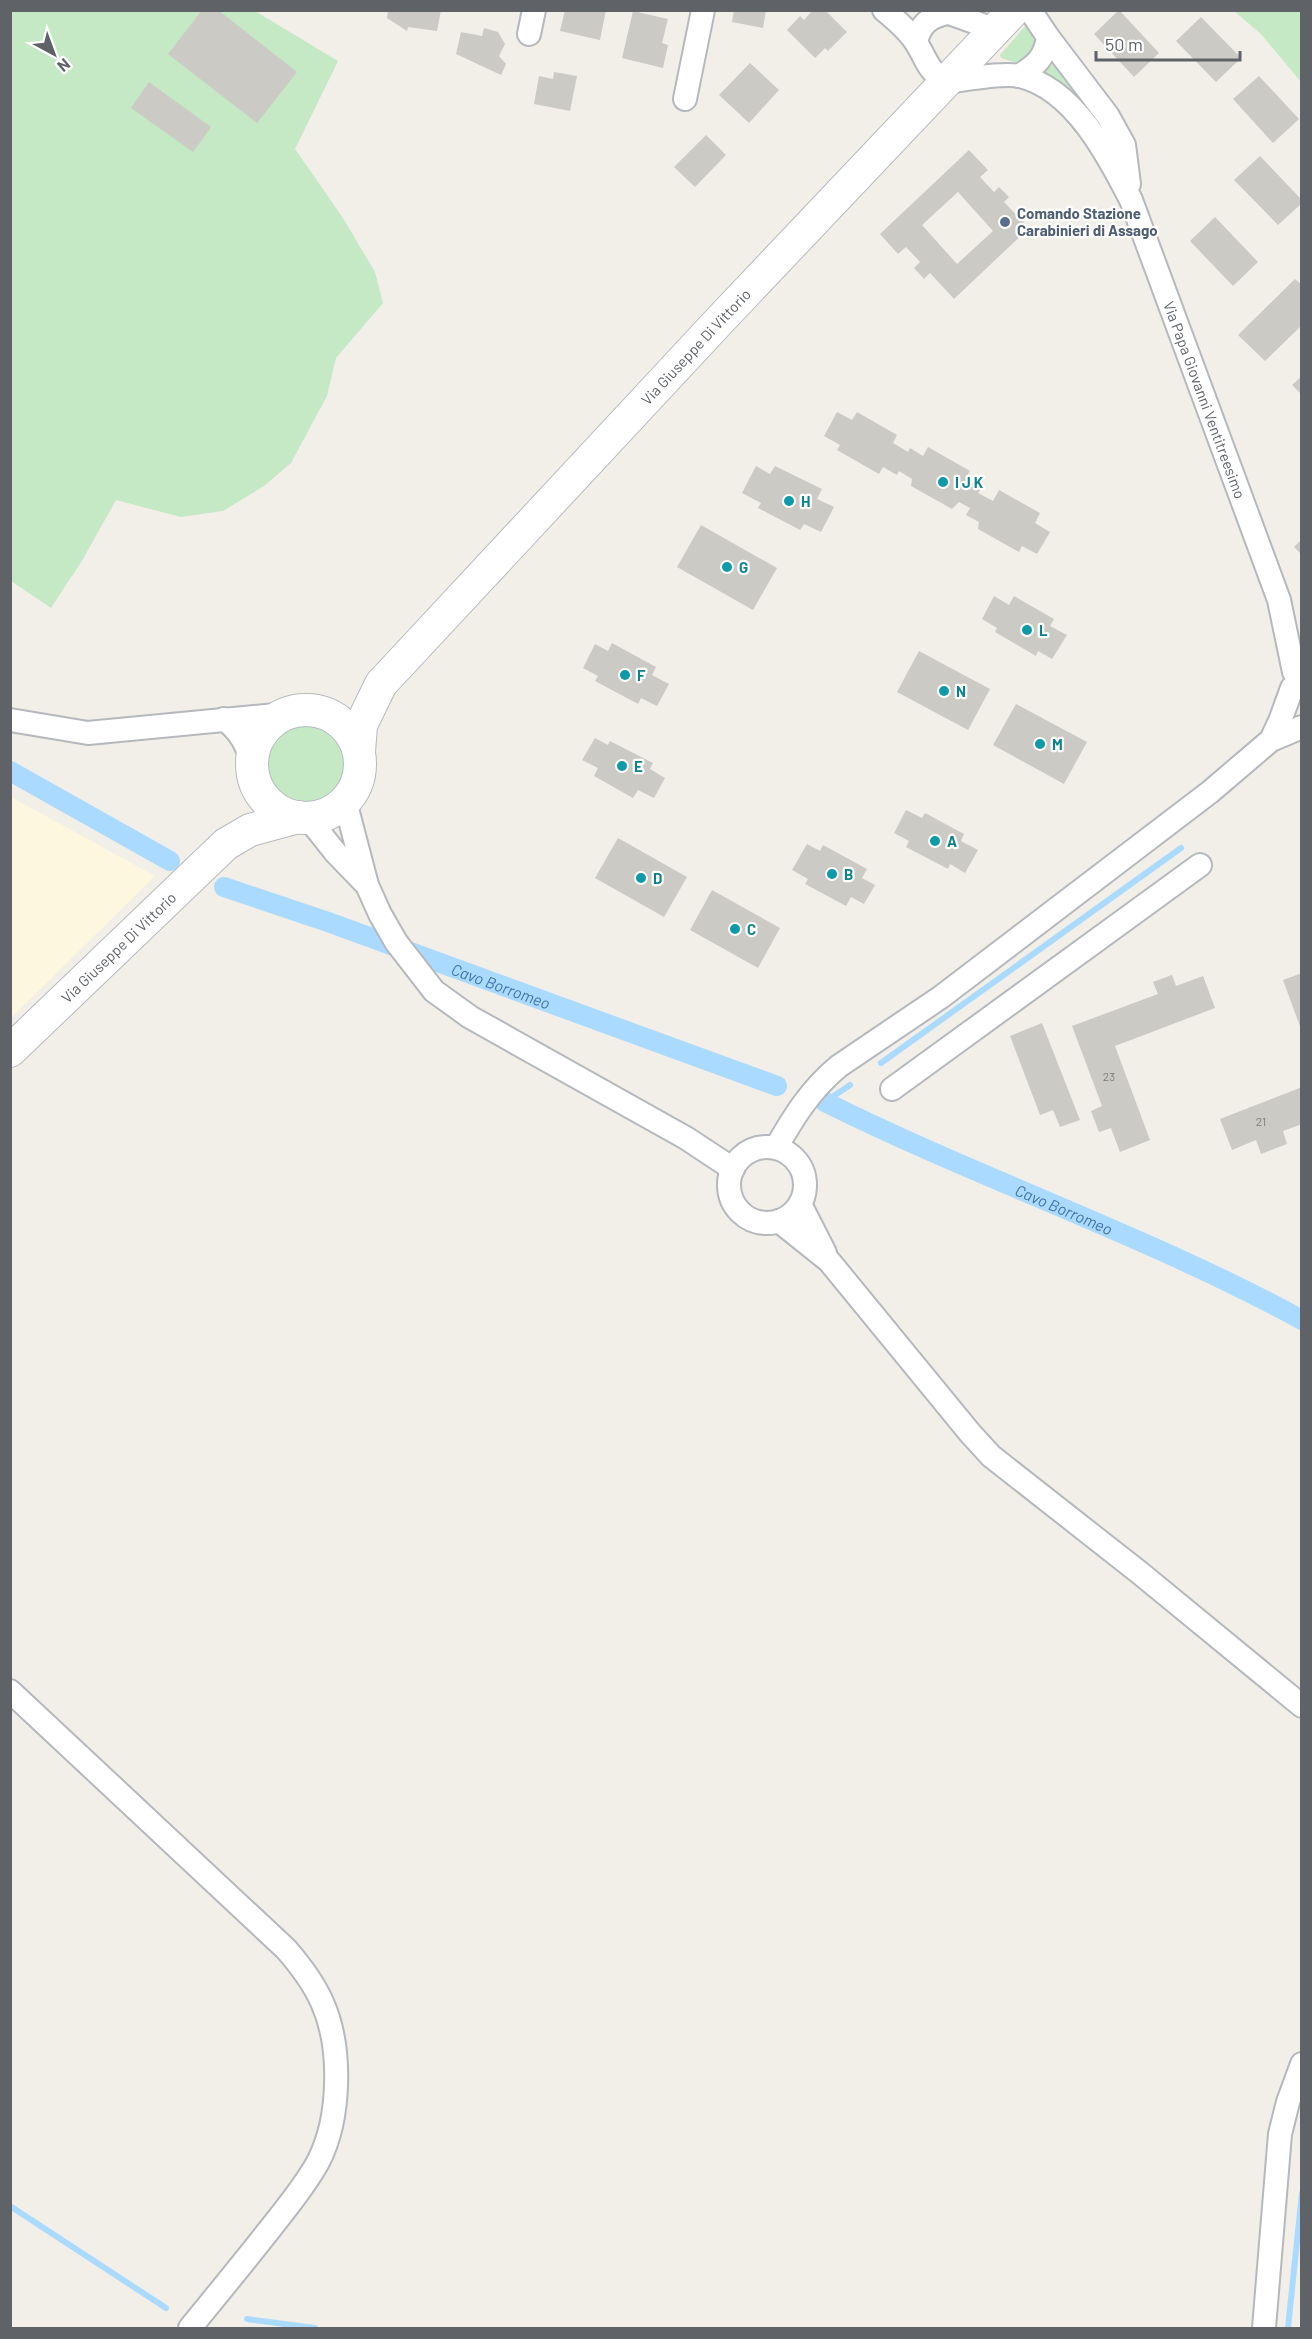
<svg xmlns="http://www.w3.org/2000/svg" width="1312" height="2339" font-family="Barlow,sans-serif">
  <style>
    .commercial { fill: #fef7e0 }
    .green { fill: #c5e8c5 }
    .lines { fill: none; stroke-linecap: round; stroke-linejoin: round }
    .stream { stroke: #aadaff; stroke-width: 6 }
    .canal { stroke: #aadaff; stroke-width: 20 }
    .building { fill: #cccac5; fill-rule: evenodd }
    .street-casing { stroke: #b5b8bc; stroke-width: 26 }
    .secondary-casing { stroke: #b6babf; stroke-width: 34 }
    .street { stroke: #fff; stroke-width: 22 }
    .secondary { stroke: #fff; stroke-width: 32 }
    .service-dot { fill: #5c6f8a; stroke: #fff; stroke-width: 2 }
    .culture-dot { fill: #0f9aa8; stroke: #fff; stroke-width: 2 }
    .labels { text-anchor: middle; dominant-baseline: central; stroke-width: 4.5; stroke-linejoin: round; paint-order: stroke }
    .number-label { font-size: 12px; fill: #7a7d7f }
    .service-label { font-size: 15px; font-weight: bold; fill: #4e5e75; stroke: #fff; text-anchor: start }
    .street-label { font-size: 15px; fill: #5f6368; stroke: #fff }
    .culture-label { font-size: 15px; font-weight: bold; fill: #0d838f; stroke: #fff; text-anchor: start }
    .water-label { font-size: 16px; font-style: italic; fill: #4174aa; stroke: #fff }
  </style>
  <rect width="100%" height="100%" fill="#f1efe8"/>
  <polygon class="commercial" points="11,797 155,876 11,1018"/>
  <g class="green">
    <polygon points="11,11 255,11 338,61 295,149 343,218 375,272 383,303 336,358 327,396 291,463 264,486 223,511 181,517 116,500 83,559 51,608 11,581"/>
    <polygon points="1234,11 1301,11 1301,82 1261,34"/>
    <polygon points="1028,23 1038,47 1026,61 1014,62 1001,58 1000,55"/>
    <polygon points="1053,64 1077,92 1073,96 1044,73"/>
    <circle cx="306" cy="764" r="42"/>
  </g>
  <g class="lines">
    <g class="stream">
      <polyline points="881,1063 1181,848"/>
      <polyline points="825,1102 850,1085"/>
      <polyline points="10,2206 166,2308"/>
      <polyline points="247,2319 315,2328"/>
      <polyline points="1288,2328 1302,2193"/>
    </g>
    <g class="canal">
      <polyline points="10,771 170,861"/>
      <path id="s1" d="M224,887L328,922L777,1086"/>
      <path id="s2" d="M825,1102C982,1180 1148,1236 1302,1320"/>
    </g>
  </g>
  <g class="building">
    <polygon points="202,10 218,10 297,72 257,123 168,54"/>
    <polygon points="388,10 441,10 437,31 408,27 407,31 387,18"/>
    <polygon points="565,10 606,10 600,40 560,31"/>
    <polygon points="734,10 766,10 763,28 732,22"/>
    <polygon points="813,10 825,10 847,32 828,51 825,48 815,58 787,30 800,16 804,20"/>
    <polygon points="1119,10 1159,53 1134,77 1094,34"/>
    <polygon points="633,11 668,19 662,43 668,45 663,68 622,58"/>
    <polygon points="1201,17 1241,58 1216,82 1176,41"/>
    <polygon points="484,28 498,32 505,44 499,56 506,64 501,75 456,54 461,32 482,36"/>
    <polygon points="750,63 779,90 749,123 719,95"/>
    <polygon points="554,72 577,76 570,111 534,104 539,76 553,79"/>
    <polygon points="1259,76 1299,119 1273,143 1233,99"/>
    <polygon points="149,82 211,127 193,152 131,108"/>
    <polygon points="706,135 726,155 695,187 674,167"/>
    <path d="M969,150L988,170L980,177L994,192L999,187L1009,197L1004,202L1029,228L954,299L930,273L924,279L914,268L920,262L906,247L898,254L880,234ZM958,192L993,231L957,264L922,225Z"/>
    <polygon points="1260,156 1302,200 1302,203 1278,225 1234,180"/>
    <polygon points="1215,217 1258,262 1233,286 1190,241"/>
    <polygon points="1295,279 1302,285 1302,325 1265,361 1238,335"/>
    <polygon points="1302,376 1302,395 1292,385"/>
    <polygon points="837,412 852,420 857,412 897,435 893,443 908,452 910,448 923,456 928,447 970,471 966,478 982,487 978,493 993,501 999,490 1040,513 1035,523 1050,532 1037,554 1022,546 1019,552 978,529 979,522 966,515 970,508 959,502 952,509 911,486 912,479 899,471 897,475 883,467 879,474 837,450 840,445 824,436"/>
    <polygon points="756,466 770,474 775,466 822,489 817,499 834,507 821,532 804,524 800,530 758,508 761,503 742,493"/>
    <polygon points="701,525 777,568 753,610 677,567"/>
    <polygon points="1302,539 1302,555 1294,547"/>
    <polygon points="994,596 1009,605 1014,596 1054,619 1050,626 1067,635 1052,659 1038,651 1036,656 995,632 997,628 982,619"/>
    <polygon points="612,643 656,667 652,675 669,684 657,706 641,698 638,704 595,681 598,676 583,668 595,644 608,651"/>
    <polygon points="919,651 990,689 968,730 897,692"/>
    <polygon points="1016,704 1087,742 1064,784 993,745"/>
    <polygon points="595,738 608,745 610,741 653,763 650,769 665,778 654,798 638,790 633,798 594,776 598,768 582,760"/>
    <polygon points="906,810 922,818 925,813 964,834 961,841 978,850 965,873 950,864 948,869 906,847 909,841 894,833"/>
    <polygon points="618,838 687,877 664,917 595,878"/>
    <polygon points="807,844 820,851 823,845 867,869 862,878 875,885 864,904 851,897 846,906 805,884 808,879 792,870"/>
    <polygon points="712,890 780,928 758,968 690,930"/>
    <polygon points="1302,973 1302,1029 1301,1029 1283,980"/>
    <polygon points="1172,975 1176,986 1203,976 1215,1008 1115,1046 1150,1140 1120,1152 1111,1128 1099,1132 1091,1111 1102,1106 1072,1026 1158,994 1153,982"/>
    <polygon points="1042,1023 1080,1120 1060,1127 1053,1110 1040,1115 1010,1036"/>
    <polygon points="1302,1087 1302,1124 1283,1131 1287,1144 1261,1154 1256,1140 1232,1150 1220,1119"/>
  </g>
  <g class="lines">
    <defs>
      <g id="street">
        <path id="s3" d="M884,10C895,19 907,29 915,41C927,59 926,69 946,82C965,80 1002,72 1020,76C1074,89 1108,155 1131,200L1279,600L1294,672"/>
        <polyline points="941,10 985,26 1000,26"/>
        <polyline points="1030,10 1048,37 1108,116 1124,145 1129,184"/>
        <polyline points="529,34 534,10"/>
        <path d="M916,41C921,24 929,17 947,13"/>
        <path d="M1019,76C1036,65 1045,58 1048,37"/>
        <polyline points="685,99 703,10"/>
        <path d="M224,719C240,731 246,743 252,762"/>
        <polyline points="10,720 88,733 286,714"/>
        <polyline points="1271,740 1280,721 1292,688"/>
        <polyline points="345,801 367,885 380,914 396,942 434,991 470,1017 686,1138 733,1169"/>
        <polyline points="308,818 335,852 364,882"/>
        <polyline points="892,1089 1200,865"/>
        <circle cx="767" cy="1185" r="38"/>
        <path d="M776,1148C794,1116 811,1089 839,1066L941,997L1210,792L1271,740L1302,727"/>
        <polyline points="800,1204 825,1253"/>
        <polyline points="779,1221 829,1261 970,1433 991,1456 1140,1573 1302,1706"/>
        <path d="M10,1691L286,1949C300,1965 313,1982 322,2002C342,2046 341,2118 318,2162C305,2186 287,2207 270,2229C244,2262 217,2295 190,2328"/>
        <polyline points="1264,2328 1280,2134 1288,2102 1302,2064"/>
      </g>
      <g id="secondary">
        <circle cx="306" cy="764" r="54"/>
        <path id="s4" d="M359,752L361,725L381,684L721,319L1014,10"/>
        <path id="s5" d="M10,1051L226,844L250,830L298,817"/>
      </g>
    </defs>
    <use href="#street" class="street-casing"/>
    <use href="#secondary" class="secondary-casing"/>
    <use href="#street" class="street"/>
    <use href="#secondary" class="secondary"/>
  </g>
  <circle class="service-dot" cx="1005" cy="222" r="6"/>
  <g class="culture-dot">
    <circle cx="943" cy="482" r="6"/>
    <circle cx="789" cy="501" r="6"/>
    <circle cx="727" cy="567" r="6"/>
    <circle cx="1027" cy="630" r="6"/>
    <circle cx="625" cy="675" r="6"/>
    <circle cx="944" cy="691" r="6"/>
    <circle cx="1040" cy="744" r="6"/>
    <circle cx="622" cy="766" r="6"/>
    <circle cx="935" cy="841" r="6"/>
    <circle cx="832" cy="874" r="6"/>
    <circle cx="641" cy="878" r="6"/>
    <circle cx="735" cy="929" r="6"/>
  </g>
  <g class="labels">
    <g class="number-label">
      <text x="1109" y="1076">23</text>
      <text x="1261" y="1121">21</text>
    </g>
    <g class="service-label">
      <text x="1017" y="213">Comando Stazione<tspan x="1017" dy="17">Carabinieri di Assago</tspan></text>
    </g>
    <g class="street-label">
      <text stroke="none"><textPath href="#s4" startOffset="534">Via Giuseppe Di Vittorio</textPath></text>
      <text stroke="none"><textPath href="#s3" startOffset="555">Via Papa Giovanni Ventitreesimo</textPath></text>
      <text stroke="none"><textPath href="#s5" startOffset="150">Via Giuseppe Di Vittorio</textPath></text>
    </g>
    <g class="culture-label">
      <text x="955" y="482">I J K</text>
      <text x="801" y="501">H</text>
      <text x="739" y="567">G</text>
      <text x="1039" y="630">L</text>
      <text x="637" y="675">F</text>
      <text x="956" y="691">N</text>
      <text x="1052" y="744">M</text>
      <text x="634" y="766">E</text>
      <text x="947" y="841">A</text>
      <text x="844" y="874">B</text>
      <text x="653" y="878">D</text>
      <text x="747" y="929">C</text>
    </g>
    <g class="water-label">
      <text stroke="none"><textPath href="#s1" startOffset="294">Cavo Borromeo</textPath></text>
      <text stroke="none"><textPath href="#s2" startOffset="262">Cavo Borromeo</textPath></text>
    </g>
  </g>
  <rect width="1312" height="2339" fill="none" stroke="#5f6368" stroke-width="24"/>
  <g transform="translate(54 54) rotate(139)" stroke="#ffffff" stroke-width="4.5" paint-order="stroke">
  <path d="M0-4.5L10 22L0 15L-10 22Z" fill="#5f6368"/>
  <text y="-9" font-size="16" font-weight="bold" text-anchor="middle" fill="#5f6368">N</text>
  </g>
  <path d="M1096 51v9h144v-9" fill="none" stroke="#5f6368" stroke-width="3"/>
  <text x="1105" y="51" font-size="18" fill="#5f6368" stroke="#ffffff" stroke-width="4.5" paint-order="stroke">50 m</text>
</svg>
